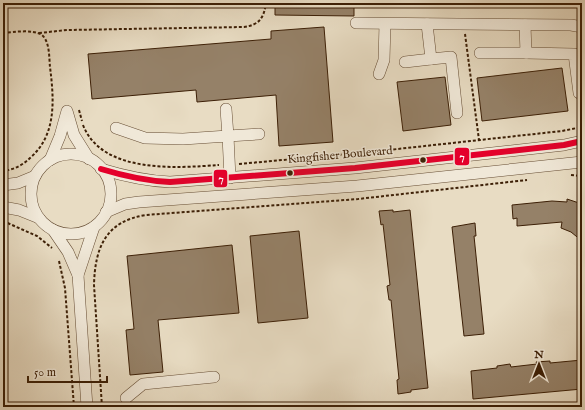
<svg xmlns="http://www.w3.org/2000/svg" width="585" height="410" font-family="'IM FELL English',serif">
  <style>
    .building { fill: #958168; stroke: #3c1f06 }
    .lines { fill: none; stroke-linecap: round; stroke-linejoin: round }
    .minor-casing { stroke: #674e35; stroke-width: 12 }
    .path { stroke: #3c1f06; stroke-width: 2; stroke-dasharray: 3 2; stroke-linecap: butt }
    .minor { stroke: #f0e8d8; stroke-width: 11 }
    .bus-1-casing { stroke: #f0e8d8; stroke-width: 9 }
    .bus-1 { stroke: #e4002b; stroke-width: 6 }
    .bus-dot { fill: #3c1f06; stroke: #f0e8d8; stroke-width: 1.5 }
    .labels { text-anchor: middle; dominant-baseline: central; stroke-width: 3; stroke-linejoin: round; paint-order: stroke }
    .street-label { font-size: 12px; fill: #3c1f06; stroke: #f0e8d8 }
    .line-badge { stroke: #f0e8d8; stroke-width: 1.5 }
    .badge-label { font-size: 11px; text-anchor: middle; font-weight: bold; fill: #fff }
  </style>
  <rect width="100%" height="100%" fill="#e8dcc3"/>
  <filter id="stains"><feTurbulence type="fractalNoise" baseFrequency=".005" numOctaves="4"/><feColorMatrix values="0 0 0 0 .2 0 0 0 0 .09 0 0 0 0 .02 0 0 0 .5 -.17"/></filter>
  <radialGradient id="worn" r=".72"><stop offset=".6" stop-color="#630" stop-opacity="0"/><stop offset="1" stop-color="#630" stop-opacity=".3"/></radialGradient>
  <g class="building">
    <polygon points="275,3 354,3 354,16 275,15"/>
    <polygon points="324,27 333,142 279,146 276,95 197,102 196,90 92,99 88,54 271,39 271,31"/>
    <polygon points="562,68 568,111 482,121 477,78"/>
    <polygon points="445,77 451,125 403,131 397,82"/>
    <polygon points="567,199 582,204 582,241 571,232 561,228 562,222 517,226 517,218 513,219 512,205 552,201 567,202"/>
    <polygon points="393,210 393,212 410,210 428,388 411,390 411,392 398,394 397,380 399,379 391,300 389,300 387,286 390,285 383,224 381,225 379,211"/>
    <polygon points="475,223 476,236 474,236 484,334 464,336 452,227"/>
    <polygon points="299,231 308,318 258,323 250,236"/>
    <polygon points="232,245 239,313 158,320 163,372 130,375 126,330 134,329 127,256"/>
    <polygon points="582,360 582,389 473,399 471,371 497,368 497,366 510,364 511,367 537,364 536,362 550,361 550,363"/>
  </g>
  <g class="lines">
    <defs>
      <g id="minor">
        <polyline points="356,23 571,25 582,27"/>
        <polyline points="427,24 431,59 451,57 457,113"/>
        <polyline points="480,53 526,53 525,25"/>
        <polyline points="526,53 574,54 579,93"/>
        <polyline points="405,62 431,59"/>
        <polyline points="379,74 384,60 385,24"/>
        <polyline points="226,109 228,136 259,134"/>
        <polyline points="116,128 145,138 183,139 228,136 230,178"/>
        <circle cx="71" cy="194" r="40"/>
        <polyline points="50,160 60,136 67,111 74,135 89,159"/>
        <path d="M101,169C124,176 146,181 170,182L355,168L564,145L582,141"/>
        <polyline points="3,185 18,183 35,176"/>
        <polyline points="3,207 19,210 39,218"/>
        <polyline points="106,212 125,204 139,202 357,186 582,162"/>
        <polyline points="53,230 68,252 78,275 87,407"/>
        <polyline points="78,275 94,227"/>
        <polyline points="126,398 143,384 214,377"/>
      </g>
    </defs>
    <use href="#minor" class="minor-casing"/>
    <g class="path">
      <path d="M3,33C14,32 33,29 42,35C50,42 49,58 50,67C54,99 57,135 30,158C23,165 13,170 3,171"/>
      <path d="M39,33L67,30L244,27C259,25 264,18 266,3"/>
      <polyline points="465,34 479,140"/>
      <polyline points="79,110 82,121"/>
      <path d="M83,125C102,174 177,168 219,165"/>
      <polyline points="239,164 370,152 562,131 582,127"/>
      <polyline points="571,175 582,176"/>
      <polyline points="3,221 37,236 52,248"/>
      <polyline points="59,261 65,288 74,407"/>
      <path d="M102,407L94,285C95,247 106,221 146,215L358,199L527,180"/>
    </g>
    <use href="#minor" class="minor"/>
    <defs>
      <path id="bus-1" d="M101,169C124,176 146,181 170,182L355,168L564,145L582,141"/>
    </defs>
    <use href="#bus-1" class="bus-1-casing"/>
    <use href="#bus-1" class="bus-1"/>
  </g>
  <g class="bus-dot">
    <circle cx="423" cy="160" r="3.5"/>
    <circle cx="290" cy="173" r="3.5"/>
  </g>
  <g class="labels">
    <g class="street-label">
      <text transform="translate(340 155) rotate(-5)">Kingfisher Boulevard</text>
    </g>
  </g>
  <g class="line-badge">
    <rect x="454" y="147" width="16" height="19" rx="4" fill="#e4002b"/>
    <rect x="213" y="169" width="15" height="19" rx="4" fill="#e4002b"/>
  </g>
  <g class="badge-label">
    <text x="462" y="160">7</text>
    <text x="221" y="182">7</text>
  </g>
  <rect width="585" height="410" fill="none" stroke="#e8dcc3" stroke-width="16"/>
  <rect x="4" y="4" width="577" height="402" fill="none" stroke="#3c1f06" stroke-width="2"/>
  <rect x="8" y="8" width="569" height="394" fill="none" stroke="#3c1f06"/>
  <g transform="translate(539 364)" stroke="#f0e8d8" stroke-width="3" paint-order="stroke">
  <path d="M0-3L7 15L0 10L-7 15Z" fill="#3c1f06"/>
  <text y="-6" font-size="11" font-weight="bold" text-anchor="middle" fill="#3c1f06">N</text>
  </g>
  <path d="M28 376v6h79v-6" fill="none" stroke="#3c1f06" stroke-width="2"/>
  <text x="34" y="376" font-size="12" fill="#3c1f06" stroke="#f0e8d8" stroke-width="3" paint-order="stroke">50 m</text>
  <rect width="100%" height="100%" filter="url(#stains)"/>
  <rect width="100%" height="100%" fill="url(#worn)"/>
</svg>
